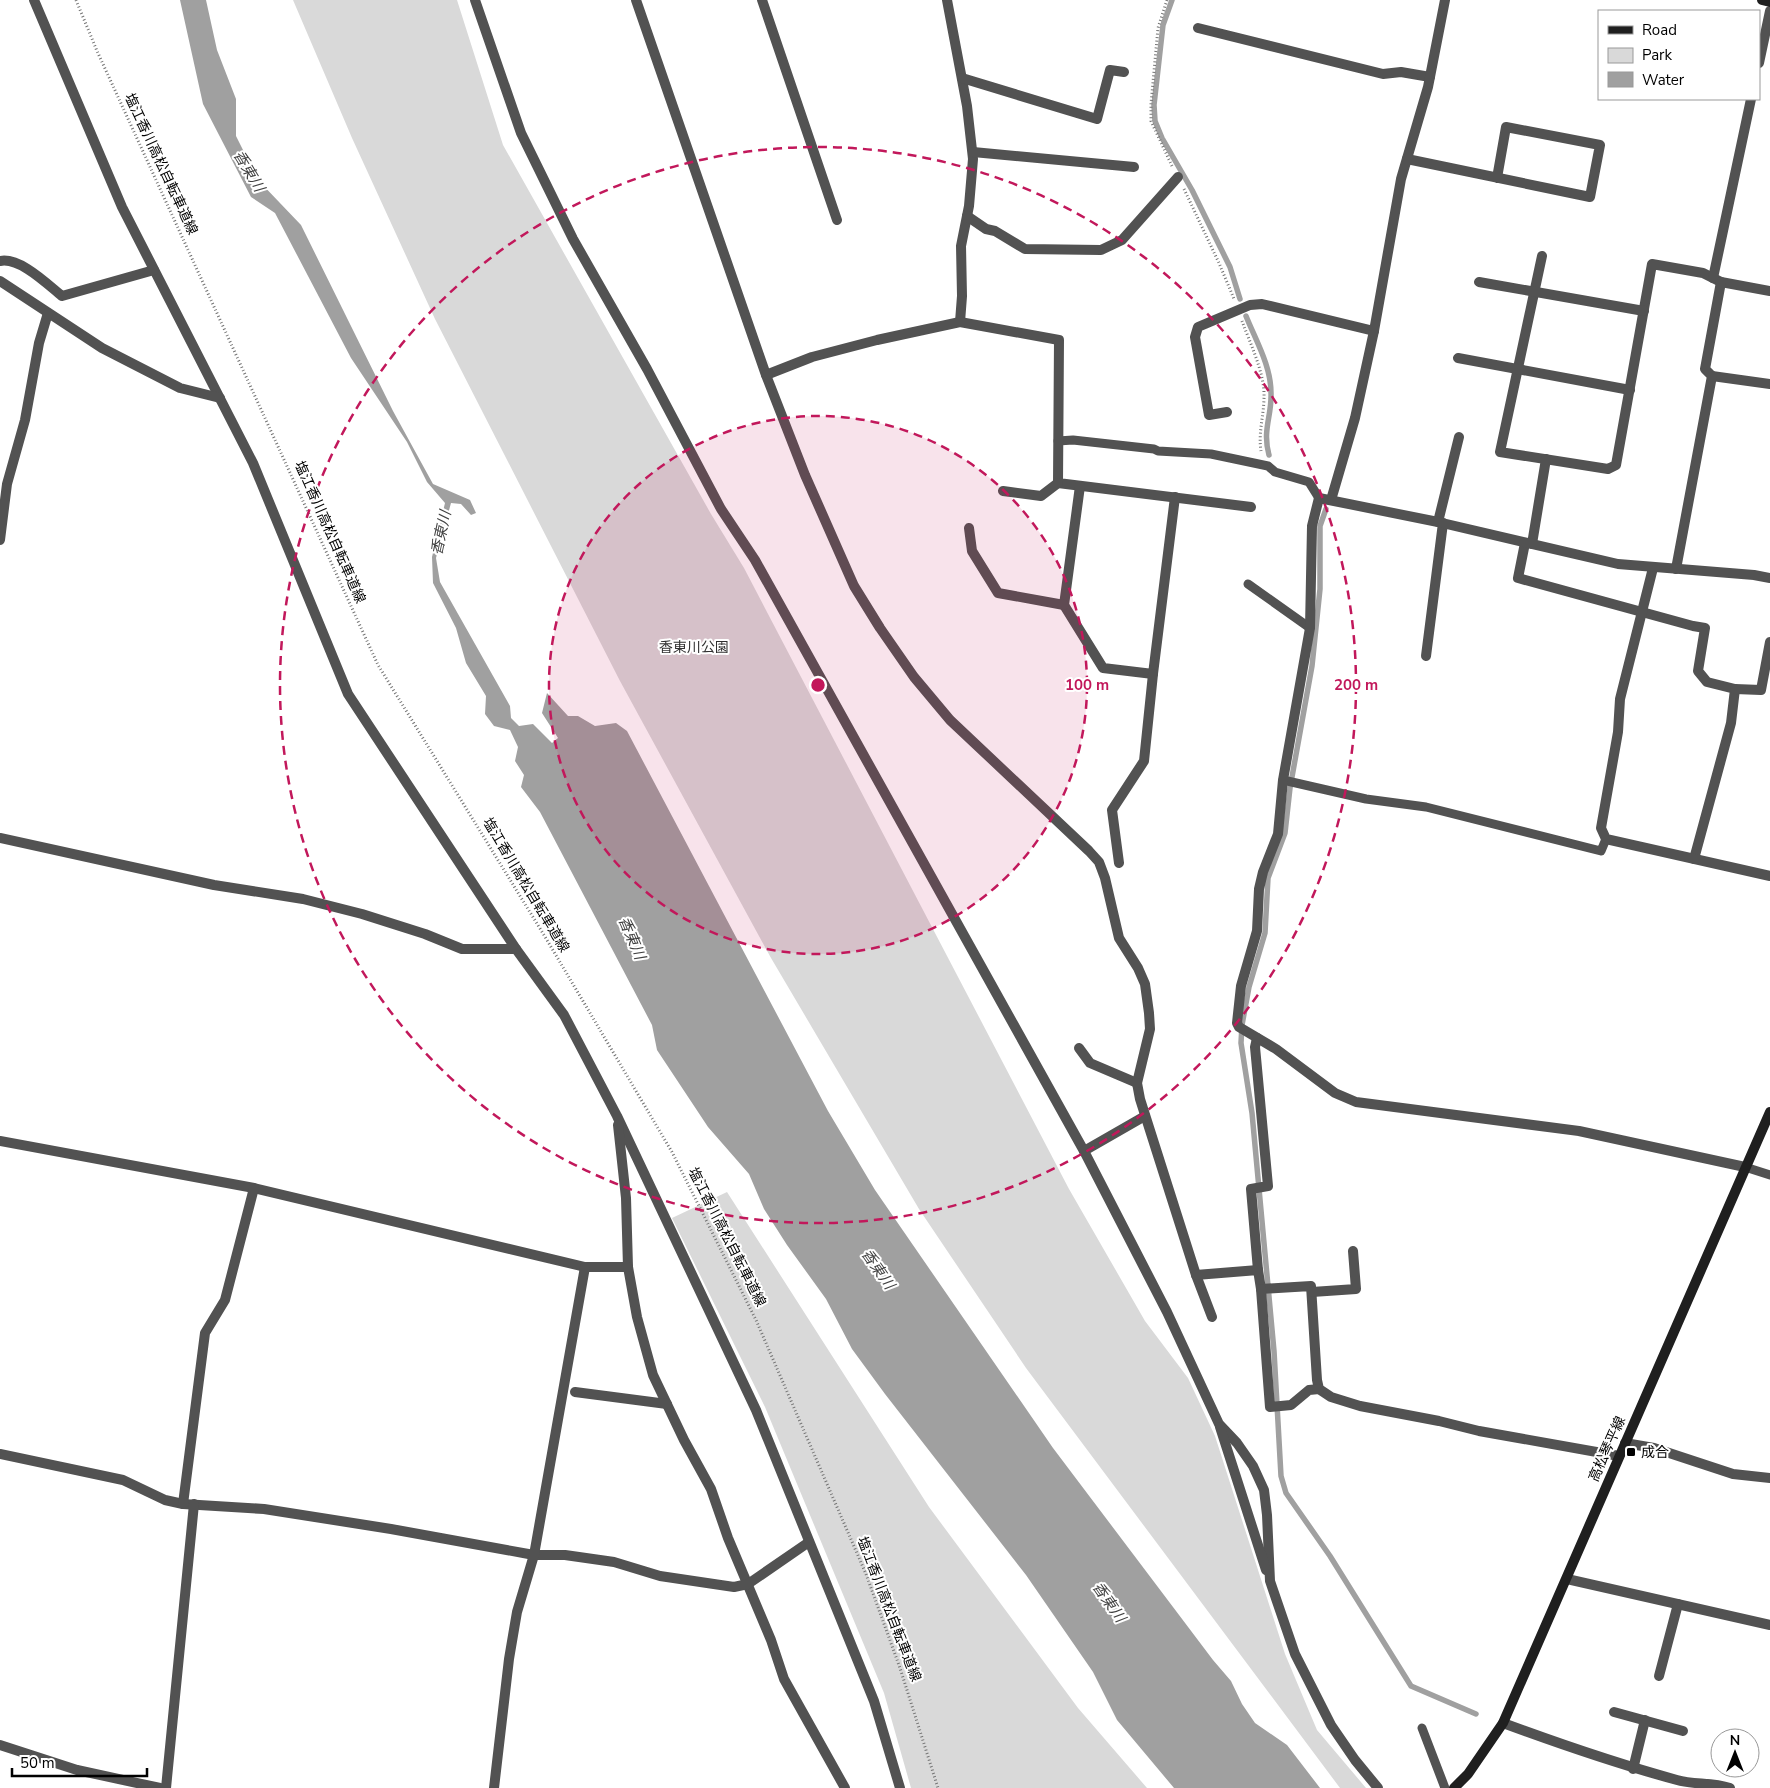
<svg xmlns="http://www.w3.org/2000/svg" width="1770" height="1788" font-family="'Nunito Sans','Noto Sans JP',sans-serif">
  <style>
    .green { fill: #d9d9d9 }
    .water { fill: #a0a0a0 }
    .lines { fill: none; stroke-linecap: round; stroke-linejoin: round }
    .stream { stroke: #a0a0a0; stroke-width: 5.5 }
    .path { stroke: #747474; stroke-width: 3; stroke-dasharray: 1 2.5; stroke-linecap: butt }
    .lane { stroke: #525252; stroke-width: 9 }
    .street { stroke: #525252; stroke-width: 10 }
    .secondary { stroke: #1f1f1f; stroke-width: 10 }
    .ring { fill: none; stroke: #c2185b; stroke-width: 2.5; stroke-dasharray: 9 6 }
    .poi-dot { fill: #000; stroke: #fff; stroke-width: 2 }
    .labels { text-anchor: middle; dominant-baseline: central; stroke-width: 4; stroke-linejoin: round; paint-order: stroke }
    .street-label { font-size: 14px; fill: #000; stroke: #fff }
    .park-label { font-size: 14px; fill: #303030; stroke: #fff }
    .poi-label { font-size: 14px; fill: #000; stroke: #fff; text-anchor: start }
    .water-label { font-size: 15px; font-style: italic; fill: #414141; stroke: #fff }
    .centre { fill: #c2185b; stroke: #fff; stroke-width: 2.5 }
    .ring-label { font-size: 15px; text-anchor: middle; font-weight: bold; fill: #c2185b; stroke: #fff; stroke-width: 4; stroke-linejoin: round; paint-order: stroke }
  </style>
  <rect width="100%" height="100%" fill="#fff"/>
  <g class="green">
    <polygon points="293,0 457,0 503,145 711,514 744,568 1069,1189 1145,1321 1188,1378 1215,1436 1285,1654 1317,1730 1366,1788 1340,1788 1026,1368 919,1209 771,958 620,681 435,319 352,138"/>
    <polygon points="727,1192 929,1507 1078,1708 1147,1788 911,1788 884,1693 765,1407 672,1218"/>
  </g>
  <polygon class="water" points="180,0 206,0 217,50 236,99 236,136 258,180 301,225 393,411 433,484 470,500 476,513 471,515 461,504 451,503 436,558 440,582 510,706 511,718 519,726 533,724 552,743 558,738 542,713 547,693 568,716 578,716 595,726 616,723 627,731 828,1111 875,1190 1053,1448 1213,1660 1231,1681 1242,1704 1255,1723 1287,1745 1320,1788 1174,1788 1117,1720 1093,1672 1026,1575 885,1394 852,1349 826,1299 787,1245 764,1209 749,1174 708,1127 657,1050 652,1025 540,812 521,787 524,775 515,761 518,747 510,730 494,726 485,714 486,696 466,663 456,628 433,583 432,557 445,503 427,482 407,442 351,358 275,213 251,197 203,104"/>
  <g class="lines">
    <g class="stream">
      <polyline points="1172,0 1163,25 1154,105 1155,121 1162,138 1192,190 1230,267 1240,299"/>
      <path d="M1246,316C1256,341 1271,366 1271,393C1272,416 1262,430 1269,455"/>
      <polyline points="1326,509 1320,526 1320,589 1312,666 1290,788 1285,833 1268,878 1265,933 1249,987 1242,1025 1241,1043 1252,1113 1274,1351 1281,1476 1286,1493 1330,1556 1411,1686 1476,1714"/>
    </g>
    <g class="path">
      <polyline points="76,0 97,51 378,665 544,935 672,1152 756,1320 866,1574 900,1668 938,1788"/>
      <polyline points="1167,0 1158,28 1151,104 1151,121 1172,166"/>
      <polyline points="1184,189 1219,263 1234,299"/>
      <path d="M1242,321C1250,343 1265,374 1264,397C1264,415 1258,433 1261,451"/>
    </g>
    <g class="lane">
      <polyline points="1058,441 1073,440 1154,449 1158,451 1211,454 1268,466 1275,472 1309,482 1319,498"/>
      <polyline points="1248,584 1310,628"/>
      <polyline points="1283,780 1366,799 1426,807 1601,851 1606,839"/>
      <polyline points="1745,1167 1770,1175"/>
      <polyline points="1422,1728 1445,1788"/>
    </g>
    <g class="street">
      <polyline points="34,0 122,207 253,463 348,694 516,949 564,1015 617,1116 756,1410 874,1701 900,1788"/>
      <polyline points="475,0 521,133 573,239 647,369 721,509 755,560 1084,1151"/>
      <polyline points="636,0 766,375 805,475 854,586 880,628 914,677 950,720 1089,851 1099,862 1105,878 1119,938 1138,968 1145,984 1149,1013 1150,1029 1137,1083 1140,1099 1196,1275 1212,1317"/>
      <polyline points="762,0 837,220"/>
      <polyline points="947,0 967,106 973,159 969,206 961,246 962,296 960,322"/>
      <polyline points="1198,28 1383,74 1401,72 1430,77"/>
      <polyline points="1759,63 1770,11"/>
      <polyline points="962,78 1097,119 1110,70 1124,72"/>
      <polyline points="973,152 1134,167"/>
      <polyline points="1407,159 1590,197 1600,145 1506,127 1497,178"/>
      <polyline points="967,216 986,229 995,231 1025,249 1101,250 1122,240 1178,177"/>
      <polyline points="1542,256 1500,452 1608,469 1616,465 1652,264 1703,273 1721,282 1770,291"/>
      <path d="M0,261C20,257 47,284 62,296L154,270"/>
      <polyline points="1713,278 1751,99"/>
      <polyline points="0,281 102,348 180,388 220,398"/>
      <polyline points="1479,282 1644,311"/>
      <polyline points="1458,358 1630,390"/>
      <polyline points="766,375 812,357 877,340 960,322 1059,340 1058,483 1251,507"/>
      <polyline points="1712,376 1770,384"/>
      <polyline points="1227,412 1209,415 1195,337 1198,327 1250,305 1262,304 1374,331"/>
      <polyline points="1080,486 1064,605 1103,668 1153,674 1175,497"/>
      <polyline points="1003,491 1041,496 1058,483"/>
      <polyline points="1331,500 1355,418 1374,331 1401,179 1428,87 1445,0"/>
      <polyline points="1438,522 1459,437"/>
      <polyline points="969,528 972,551 998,593 1064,605"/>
      <polyline points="0,540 7,484 25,420 39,343 48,313"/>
      <polyline points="1525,543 1518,578 1693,626 1705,628 1698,671 1707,682 1735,689 1731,723 1694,859"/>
      <polyline points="1532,544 1546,459"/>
      <polyline points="1653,568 1620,699 1618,732 1601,828 1606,839 1770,876"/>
      <polyline points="1676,569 1712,376 1705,369 1721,282"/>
      <polyline points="1426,656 1443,523"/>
      <polyline points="1735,689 1761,690 1770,642"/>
      <polyline points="0,838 214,885 303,899 362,914 425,934 462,949 516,949"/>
      <polyline points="1119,863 1112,810 1144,761 1153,674"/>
      <polyline points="1257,1038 1255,1047 1268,1186 1251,1189 1258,1270"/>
      <polyline points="1079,1048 1090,1063 1137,1083"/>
      <polyline points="1145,1116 1084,1151 1167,1312 1219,1424 1237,1443 1253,1466 1264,1490 1267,1515 1270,1581 1295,1654 1331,1725 1355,1760 1378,1788"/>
      <polyline points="618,1125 626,1198 628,1267 637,1317 653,1375 684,1440 711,1489 728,1538 771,1640 784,1679 845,1788"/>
      <polyline points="0,1141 254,1188 585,1267 628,1267"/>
      <polyline points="1745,1167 1579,1131 1356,1102 1335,1093 1276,1049 1239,1027 1237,1023 1241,986 1257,931 1259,889 1263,872 1278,834 1283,780 1310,628 1312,526 1319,498 1438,522 1618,564 1754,575 1770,578"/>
      <polyline points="1196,1275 1258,1270 1261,1289 1311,1286 1317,1380 1319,1389 1331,1397 1360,1406 1439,1421 1479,1431 1619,1456"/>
      <polyline points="1261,1289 1270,1407 1291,1405 1309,1390 1319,1389"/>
      <polyline points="1312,1292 1356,1289 1353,1251"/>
      <polyline points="575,1392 667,1404"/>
      <polyline points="1220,1427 1266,1570"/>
      <polyline points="1625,1443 1654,1448 1733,1474 1770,1478"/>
      <polyline points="0,1454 123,1480 165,1500 183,1504 264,1509 391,1529 534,1555 565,1555 614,1562 660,1576 734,1587 748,1584 809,1542"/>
      <polyline points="183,1504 205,1333 225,1300 254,1188"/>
      <polyline points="1567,1579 1770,1625"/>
      <polyline points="1659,1676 1678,1604"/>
      <polyline points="1614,1712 1683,1731"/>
      <path d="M1503,1723C1560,1744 1618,1764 1677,1780C1694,1785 1711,1782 1730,1788"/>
      <polyline points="0,1745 77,1770 160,1788"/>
      <polyline points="1633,1769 1645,1720"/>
      <polyline points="166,1788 194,1504"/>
      <polyline points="494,1788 509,1659 517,1612 534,1555 585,1267"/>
    </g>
    <g class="secondary">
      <polyline points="1762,0 1770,2"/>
      <polyline points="1454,1788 1468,1774 1503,1723 1770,1112"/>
    </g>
  </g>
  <circle cx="818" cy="685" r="269" fill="#c2185b" fill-opacity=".12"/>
  <g class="ring">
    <circle cx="818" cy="685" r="269"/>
    <circle cx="818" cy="685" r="538"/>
  </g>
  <rect class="poi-dot" x="1626" y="1447" width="10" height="10" rx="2.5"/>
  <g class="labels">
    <g class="street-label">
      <text transform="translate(161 164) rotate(65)">塩江香川高松自転車道線</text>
      <text transform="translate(330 532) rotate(66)">塩江香川高松自転車道線</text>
      <text transform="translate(526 885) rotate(59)">塩江香川高松自転車道線</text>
      <text transform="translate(727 1237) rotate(63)">塩江香川高松自転車道線</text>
      <text transform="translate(1607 1449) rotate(-66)">高松琴平線</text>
      <text transform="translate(889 1609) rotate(69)">塩江香川高松自転車道線</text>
    </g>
    <g class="park-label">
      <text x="694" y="647">香東川公園</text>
    </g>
    <g class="poi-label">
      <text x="1641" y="1452">成合</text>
    </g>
    <g class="water-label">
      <text transform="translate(249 171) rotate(59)">香東川</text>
      <text transform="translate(441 533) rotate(-78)">香東川</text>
      <text transform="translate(632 938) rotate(67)">香東川</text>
      <text transform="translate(878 1269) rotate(55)">香東川</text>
      <text transform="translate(1109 1602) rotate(55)">香東川</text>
    </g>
  </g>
  <circle cx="818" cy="685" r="8" class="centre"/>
  <g class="ring-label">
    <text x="1087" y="690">100 m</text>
    <text x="1356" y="690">200 m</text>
  </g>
  <rect x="1598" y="10" width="162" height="90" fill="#ffffff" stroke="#999999"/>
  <rect x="1608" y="26" width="25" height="8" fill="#1f1f1f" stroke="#999999"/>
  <text x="1642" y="35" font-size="15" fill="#000000">Road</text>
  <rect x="1608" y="48" width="25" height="15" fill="#d9d9d9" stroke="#999999"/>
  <text x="1642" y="60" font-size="15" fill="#000000">Park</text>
  <rect x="1608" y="72" width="25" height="15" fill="#a0a0a0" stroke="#999999"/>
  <text x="1642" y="85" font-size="15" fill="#000000">Water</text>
  <g transform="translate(1735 1753)"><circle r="24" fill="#ffffff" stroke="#999999"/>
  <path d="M0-4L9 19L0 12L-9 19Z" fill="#000000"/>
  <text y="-8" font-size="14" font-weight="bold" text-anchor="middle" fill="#000000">N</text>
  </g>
  <path d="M12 1768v8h135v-8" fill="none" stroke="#000000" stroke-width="2.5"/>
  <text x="20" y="1768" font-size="15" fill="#000000" stroke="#ffffff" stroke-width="4" paint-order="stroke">50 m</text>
</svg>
